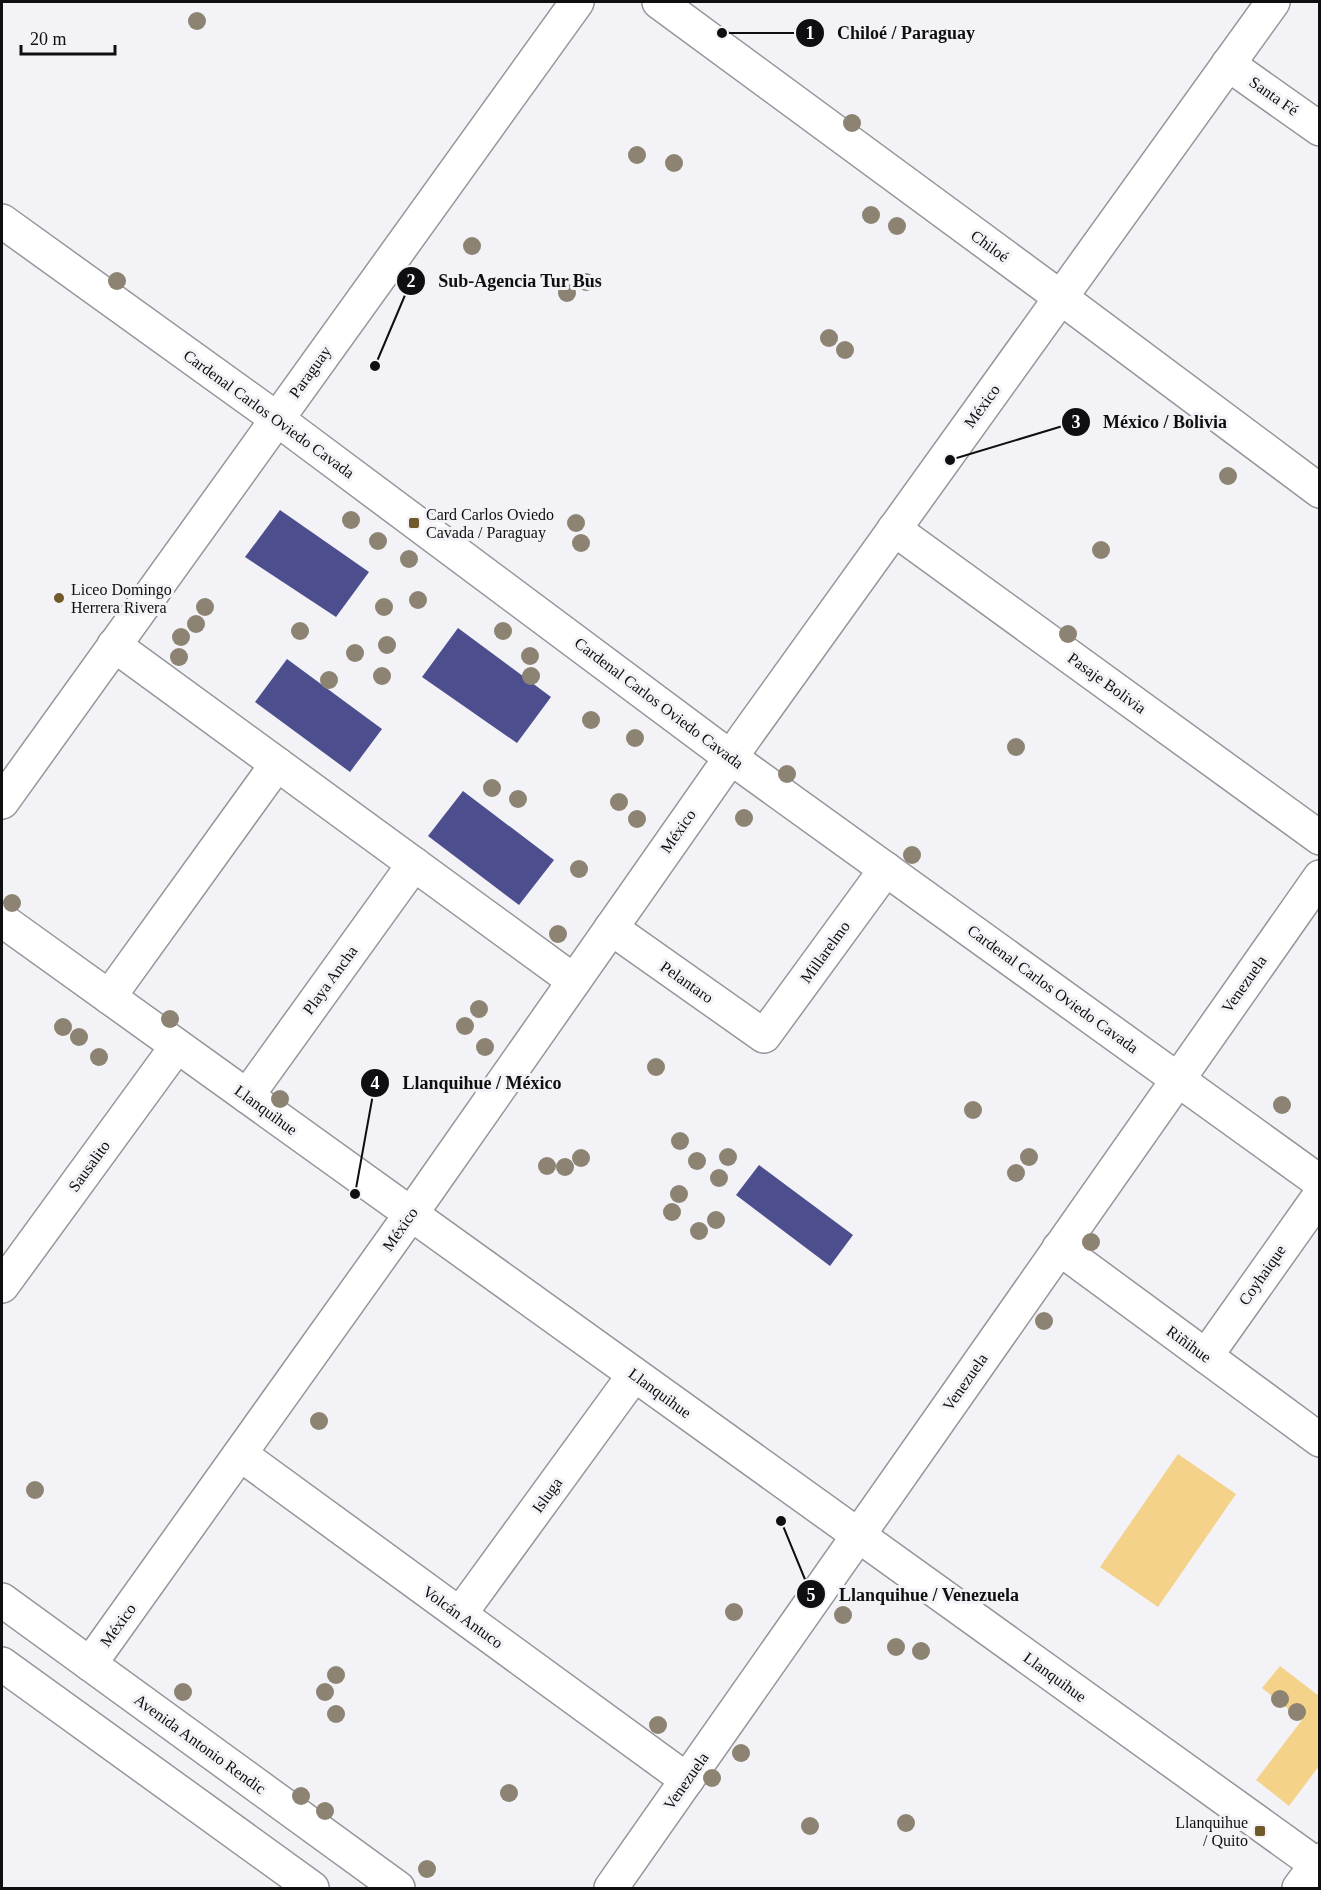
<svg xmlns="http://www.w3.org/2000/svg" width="1321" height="1890" font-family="Georgia,serif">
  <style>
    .green { fill: #f4d28a }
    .building { fill: #4c4e8e }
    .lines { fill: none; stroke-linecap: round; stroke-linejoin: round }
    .minor-casing { stroke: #959699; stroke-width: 36 }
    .tertiary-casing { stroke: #959699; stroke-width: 36 }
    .secondary-casing { stroke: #959699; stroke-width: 36 }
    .minor { stroke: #fff; stroke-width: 33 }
    .tertiary { stroke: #fff; stroke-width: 33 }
    .secondary { stroke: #fff; stroke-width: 33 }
    .tree { fill: #8c8372 }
    .poi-dot { fill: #705a29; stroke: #f3f3f7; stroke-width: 2 }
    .labels { text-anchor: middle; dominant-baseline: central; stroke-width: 6; stroke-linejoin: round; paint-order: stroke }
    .street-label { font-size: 16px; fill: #0f0f11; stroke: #f3f3f7 }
    .poi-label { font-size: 16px; fill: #0f0f11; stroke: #f3f3f7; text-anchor: start }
    .leader { fill: none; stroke: #0f0f11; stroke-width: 2 }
    .callout-dot { fill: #0f0f11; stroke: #f3f3f7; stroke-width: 2 }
    .mark-label { font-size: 18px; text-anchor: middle; font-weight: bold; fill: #fff }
    .callout-label { font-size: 18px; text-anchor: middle; font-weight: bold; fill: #0f0f11; stroke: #f3f3f7; stroke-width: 6; stroke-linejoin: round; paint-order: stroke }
  </style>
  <rect width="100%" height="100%" fill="#f3f3f7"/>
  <g class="green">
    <polygon points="1178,1454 1236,1494 1158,1607 1100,1567"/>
    <polygon points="1280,1666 1319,1696 1319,1766 1289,1806 1256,1780 1302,1720 1262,1688"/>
  </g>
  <g class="building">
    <polygon points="280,510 369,572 336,617 245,557"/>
    <polygon points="458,628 551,697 517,743 422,677"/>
    <polygon points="287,659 382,729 350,772 255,702"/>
    <polygon points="463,791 554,860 519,905 428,836"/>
    <polygon points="759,1165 853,1235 830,1266 736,1195"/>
  </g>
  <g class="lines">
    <defs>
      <g id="minor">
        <polyline points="659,2 1060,297 1320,491"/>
        <polyline points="1228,64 1320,129"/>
        <polyline points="894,529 1320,838"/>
        <polyline points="114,645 574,981"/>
        <polyline points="2,920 1320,1867"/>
        <polyline points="611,928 764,1036 886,869"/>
        <polyline points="109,997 277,764"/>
        <polyline points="247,1096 414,864"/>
        <polyline points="1059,1248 1320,1440"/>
        <polyline points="2,1286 177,1046"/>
        <polyline points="1206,1356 1320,1195"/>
        <polyline points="240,1454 687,1780"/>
        <polyline points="460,1614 634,1375"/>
        <polyline points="90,1664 411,1214 745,737 1273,2"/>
        <polyline points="611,1888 1320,877"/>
        <polyline points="1299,1888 1320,1860"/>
      </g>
      <g id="tertiary">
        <polyline points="2,221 277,419 730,757 1320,1182"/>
        <polyline points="2,802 577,2"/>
      </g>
      <g id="secondary">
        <polyline points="2,1600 398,1888"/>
        <polyline points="2,1664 312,1888"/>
      </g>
    </defs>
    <use href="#minor" class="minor-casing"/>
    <use href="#tertiary" class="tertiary-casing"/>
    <use href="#secondary" class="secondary-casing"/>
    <use href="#minor" class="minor"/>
    <use href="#tertiary" class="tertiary"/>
    <use href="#secondary" class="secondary"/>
  </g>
  <g class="tree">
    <circle cx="197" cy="21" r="9"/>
    <circle cx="852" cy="123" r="9"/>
    <circle cx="637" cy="155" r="9"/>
    <circle cx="674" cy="163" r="9"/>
    <circle cx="871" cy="215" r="9"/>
    <circle cx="897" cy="226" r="9"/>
    <circle cx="472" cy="246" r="9"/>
    <circle cx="117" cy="281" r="9"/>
    <circle cx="586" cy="282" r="9"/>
    <circle cx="567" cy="293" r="9"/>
    <circle cx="829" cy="338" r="9"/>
    <circle cx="845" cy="350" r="9"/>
    <circle cx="1228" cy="476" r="9"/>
    <circle cx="351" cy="520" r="9"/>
    <circle cx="576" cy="523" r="9"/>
    <circle cx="378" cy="541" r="9"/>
    <circle cx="581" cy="543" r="9"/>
    <circle cx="1101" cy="550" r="9"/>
    <circle cx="409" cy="559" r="9"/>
    <circle cx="418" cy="600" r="9"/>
    <circle cx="205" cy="607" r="9"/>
    <circle cx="384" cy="607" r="9"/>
    <circle cx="196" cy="624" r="9"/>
    <circle cx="300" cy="631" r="9"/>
    <circle cx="503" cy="631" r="9"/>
    <circle cx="1068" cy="634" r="9"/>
    <circle cx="181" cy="637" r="9"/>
    <circle cx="387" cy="645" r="9"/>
    <circle cx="355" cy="653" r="9"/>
    <circle cx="530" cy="656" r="9"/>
    <circle cx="179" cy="657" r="9"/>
    <circle cx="382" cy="676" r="9"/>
    <circle cx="531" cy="676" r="9"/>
    <circle cx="329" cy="680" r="9"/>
    <circle cx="591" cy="720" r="9"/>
    <circle cx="635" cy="738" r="9"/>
    <circle cx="1016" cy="747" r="9"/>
    <circle cx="787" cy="774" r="9"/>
    <circle cx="492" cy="788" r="9"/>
    <circle cx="518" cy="799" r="9"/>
    <circle cx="619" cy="802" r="9"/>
    <circle cx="744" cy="818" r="9"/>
    <circle cx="637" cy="819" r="9"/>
    <circle cx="912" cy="855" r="9"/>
    <circle cx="579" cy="869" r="9"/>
    <circle cx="12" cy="903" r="9"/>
    <circle cx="558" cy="934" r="9"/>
    <circle cx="479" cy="1009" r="9"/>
    <circle cx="170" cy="1019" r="9"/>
    <circle cx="465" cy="1026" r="9"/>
    <circle cx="63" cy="1027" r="9"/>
    <circle cx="79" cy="1037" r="9"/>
    <circle cx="485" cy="1047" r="9"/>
    <circle cx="99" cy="1057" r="9"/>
    <circle cx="656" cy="1067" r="9"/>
    <circle cx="280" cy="1099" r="9"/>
    <circle cx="1282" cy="1105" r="9"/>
    <circle cx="973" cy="1110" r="9"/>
    <circle cx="680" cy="1141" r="9"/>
    <circle cx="728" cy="1157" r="9"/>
    <circle cx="1029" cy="1157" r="9"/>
    <circle cx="581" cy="1158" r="9"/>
    <circle cx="697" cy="1161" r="9"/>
    <circle cx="547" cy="1166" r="9"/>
    <circle cx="565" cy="1167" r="9"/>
    <circle cx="1016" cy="1173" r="9"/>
    <circle cx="719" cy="1178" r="9"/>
    <circle cx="679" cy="1194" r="9"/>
    <circle cx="672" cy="1212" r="9"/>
    <circle cx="716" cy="1220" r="9"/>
    <circle cx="699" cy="1231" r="9"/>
    <circle cx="1091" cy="1242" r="9"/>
    <circle cx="1044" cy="1321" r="9"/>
    <circle cx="319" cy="1421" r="9"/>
    <circle cx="35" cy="1490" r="9"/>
    <circle cx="734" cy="1612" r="9"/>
    <circle cx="843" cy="1615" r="9"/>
    <circle cx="896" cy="1647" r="9"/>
    <circle cx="921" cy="1651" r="9"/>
    <circle cx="336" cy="1675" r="9"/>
    <circle cx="183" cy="1692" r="9"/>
    <circle cx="325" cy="1692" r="9"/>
    <circle cx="1280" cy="1699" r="9"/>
    <circle cx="1297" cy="1712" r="9"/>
    <circle cx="336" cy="1714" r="9"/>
    <circle cx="658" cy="1725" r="9"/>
    <circle cx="741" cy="1753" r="9"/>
    <circle cx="712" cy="1778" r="9"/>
    <circle cx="509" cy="1793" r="9"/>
    <circle cx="301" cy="1796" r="9"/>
    <circle cx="325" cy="1811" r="9"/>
    <circle cx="906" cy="1823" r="9"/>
    <circle cx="810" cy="1826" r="9"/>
    <circle cx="427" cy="1869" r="9"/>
  </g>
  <g class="poi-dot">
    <rect x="408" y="517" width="12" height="12" rx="3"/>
    <circle cx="59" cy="598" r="6"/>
    <rect x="1254" y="1825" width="12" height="12" rx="3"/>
  </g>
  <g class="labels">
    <g class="street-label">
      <text transform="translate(1274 96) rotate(35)">Santa Fé</text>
      <text transform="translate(990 246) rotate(36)">Chiloé</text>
      <text transform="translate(310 372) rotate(-54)">Paraguay</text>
      <text transform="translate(982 406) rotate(-54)">México</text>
      <text transform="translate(269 414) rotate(36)">Cardenal Carlos Oviedo Cavada</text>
      <text transform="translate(1107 683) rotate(36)">Pasaje Bolivia</text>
      <text transform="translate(659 703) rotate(37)">Cardenal Carlos Oviedo Cavada</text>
      <text transform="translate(678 831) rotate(-55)">México</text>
      <text transform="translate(825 952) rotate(-54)">Millarelmo</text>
      <text transform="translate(330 980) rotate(-54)">Playa Ancha</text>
      <text transform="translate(687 982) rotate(35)">Pelantaro</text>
      <text transform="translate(1244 984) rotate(-55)">Venezuela</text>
      <text transform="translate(1053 989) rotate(36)">Cardenal Carlos Oviedo Cavada</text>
      <text transform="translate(266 1110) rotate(36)">Llanquihue</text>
      <text transform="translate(89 1166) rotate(-54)">Sausalito</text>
      <text transform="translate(400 1229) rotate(-55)">México</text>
      <text transform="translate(1262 1275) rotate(-55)">Coyhaique</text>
      <text transform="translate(1189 1344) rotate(36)">Riñihue</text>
      <text transform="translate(965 1382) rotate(-55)">Venezuela</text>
      <text transform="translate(660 1393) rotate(36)">Llanquihue</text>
      <text transform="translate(547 1495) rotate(-54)">Isluga</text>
      <text transform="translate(463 1617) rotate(36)">Volcán Antuco</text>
      <text transform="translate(118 1625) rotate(-54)">México</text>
      <text transform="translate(1055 1677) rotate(36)">Llanquihue</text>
      <text transform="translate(200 1744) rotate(36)">Avenida Antonio Rendic</text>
      <text transform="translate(686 1781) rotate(-55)">Venezuela</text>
    </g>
    <g class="poi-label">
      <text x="426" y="514">Card Carlos Oviedo<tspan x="426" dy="18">Cavada / Paraguay</tspan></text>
      <text x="71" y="589">Liceo Domingo<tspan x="71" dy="18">Herrera Rivera</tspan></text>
      <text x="1248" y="1822" text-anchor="end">Llanquihue<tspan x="1248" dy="18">/ Quito</tspan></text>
    </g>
  </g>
  <path class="leader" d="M722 33L810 33M375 366L411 281M950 460L1076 422M355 1194L375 1083M781 1521L811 1594"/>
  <g class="callout-dot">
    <circle cx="722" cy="33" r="6"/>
    <circle cx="375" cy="366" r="6"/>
    <circle cx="950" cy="460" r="6"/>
    <circle cx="355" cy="1194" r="6"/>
    <circle cx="781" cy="1521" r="6"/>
    <circle cx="810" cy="33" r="15"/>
    <circle cx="411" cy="281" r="15"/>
    <circle cx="1076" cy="422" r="15"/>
    <circle cx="375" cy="1083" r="15"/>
    <circle cx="811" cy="1594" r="15"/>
  </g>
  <g class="mark-label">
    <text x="810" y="39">1</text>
    <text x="411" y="287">2</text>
    <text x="1076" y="428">3</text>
    <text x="375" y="1089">4</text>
    <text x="811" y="1601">5</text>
  </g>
  <g class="callout-label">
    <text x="906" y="39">Chiloé / Paraguay</text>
    <text x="520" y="287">Sub-Agencia Tur Bus</text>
    <text x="1165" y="428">México / Bolivia</text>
    <text x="482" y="1089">Llanquihue / México</text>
    <text x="929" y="1601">Llanquihue / Venezuela</text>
  </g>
  <rect width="1321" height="1890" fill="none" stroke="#0f0f11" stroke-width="6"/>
  <path d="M21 45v9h94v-9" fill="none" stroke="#0f0f11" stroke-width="3"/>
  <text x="30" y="45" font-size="18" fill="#0f0f11" stroke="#f3f3f7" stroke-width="4.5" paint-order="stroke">20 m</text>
</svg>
